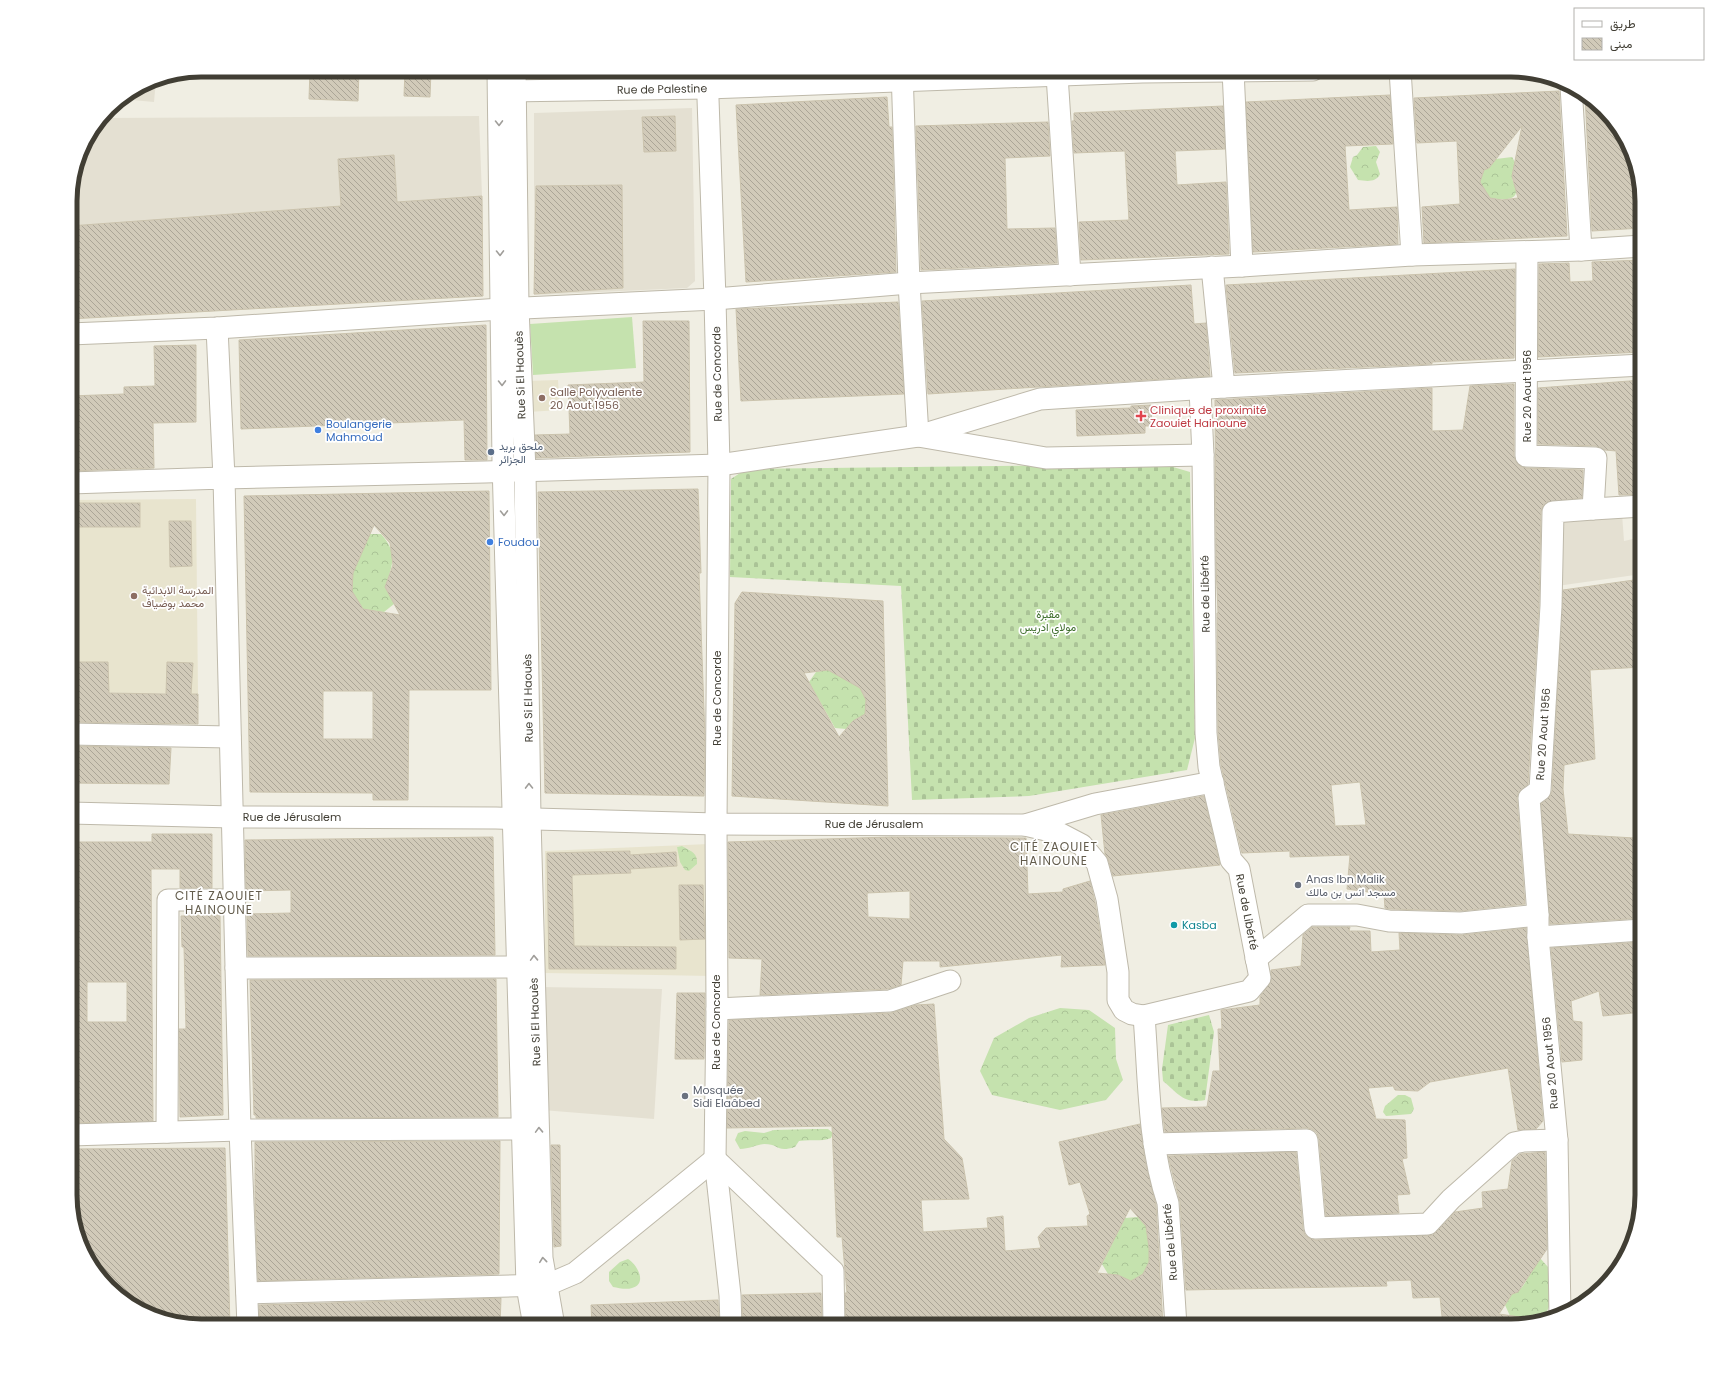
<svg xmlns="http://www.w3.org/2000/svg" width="1712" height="1396" font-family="Poppins,Vazirmatn,sans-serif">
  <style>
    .residential { fill: #e4e0d2 }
    .education { fill: #e8e4ce; fill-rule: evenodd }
    .forest { fill: url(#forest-crowns) }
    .cemetery { fill: url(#cemetery-stones) }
    .pitch { fill: #c5e2ae }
    .building { fill: url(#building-back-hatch); stroke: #cbc3ad; fill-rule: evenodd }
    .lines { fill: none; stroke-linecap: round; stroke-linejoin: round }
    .minor-casing { stroke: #beb9aa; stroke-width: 23 }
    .minor { stroke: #fff; stroke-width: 21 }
    .oneway { stroke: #a09e9a }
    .education-dot { fill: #8d6e63; stroke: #fff; stroke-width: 1.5 }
    .health-dot { fill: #e0444e; stroke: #fff; stroke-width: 1.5 }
    .shop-dot { fill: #3f7fe0; stroke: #fff; stroke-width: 1.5 }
    .service-dot { fill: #5c6f8a; stroke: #fff; stroke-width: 1.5 }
    .worship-dot { fill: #6b7280; stroke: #fff; stroke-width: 1.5 }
    .culture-dot { fill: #0f9aa8; stroke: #fff; stroke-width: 1.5 }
    .labels { text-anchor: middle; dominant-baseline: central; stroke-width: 3.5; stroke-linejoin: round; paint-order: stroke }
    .street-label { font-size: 11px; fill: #413e34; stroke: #fff }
    .education-label { font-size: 11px; fill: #785e54; stroke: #fff; text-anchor: start }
    .health-label { font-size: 11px; fill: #be3a42; stroke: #fff; text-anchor: start }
    .shop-label { font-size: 11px; fill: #366cbe; stroke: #fff; text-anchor: start }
    .service-label { font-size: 11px; fill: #4e5e75; stroke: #fff; text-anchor: start }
    .park-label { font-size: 11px; fill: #3e6e2c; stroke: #fff }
    .worship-label { font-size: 11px; fill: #5b616d; stroke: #fff; text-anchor: start }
    .culture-label { font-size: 11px; fill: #0d838f; stroke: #fff; text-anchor: start }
    .neighbourhood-label { font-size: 12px; letter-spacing: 1px; fill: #635c4c; stroke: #fff }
    .rim { fill: none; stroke: #413e34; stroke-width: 5 }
  </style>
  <defs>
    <pattern id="forest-crowns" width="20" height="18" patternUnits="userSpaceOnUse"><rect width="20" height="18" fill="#c5e2ae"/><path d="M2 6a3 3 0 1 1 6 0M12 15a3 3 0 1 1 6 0" fill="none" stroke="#aac396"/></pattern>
    <pattern id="cemetery-stones" width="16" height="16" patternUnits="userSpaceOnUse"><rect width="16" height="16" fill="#c5e2ae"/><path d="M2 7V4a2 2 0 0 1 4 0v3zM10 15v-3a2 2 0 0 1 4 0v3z" fill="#aac396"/></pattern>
    <pattern id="building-back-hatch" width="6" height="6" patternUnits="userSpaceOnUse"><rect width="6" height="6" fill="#d1cab9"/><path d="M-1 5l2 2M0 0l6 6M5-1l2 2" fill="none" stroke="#aba597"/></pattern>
  </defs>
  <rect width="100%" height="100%" fill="#f0eee3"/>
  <g class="residential">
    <polygon points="156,79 154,102 121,99 151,80"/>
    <polygon points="692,108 695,281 687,288 534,295 534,113"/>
    <polygon points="479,116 482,196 70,226 70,192 84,143 103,118"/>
    <polygon points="1622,514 1624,541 1642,537 1642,574 1557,586 1562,516"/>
    <polygon points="540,987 662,989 654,1119 542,1110"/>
  </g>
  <g class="education">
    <polygon points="558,380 560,410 528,412 526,381"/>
    <polygon points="196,499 198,694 70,692 70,500"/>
    <path d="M709,844L712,976L545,973V851ZM682,846L690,850L697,864L689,871L677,847ZM630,851V873L579,875ZM676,852L677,866L649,868L648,854ZM547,853H572L574,969H549ZM679,885H703L704,939L681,940ZM585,946L675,947L676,969H586Z"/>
  </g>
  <g class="forest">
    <path d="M1376,146L1380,152L1376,162L1380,174C1376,183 1366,181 1358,180L1350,167L1353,157L1357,155L1363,147Z"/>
    <path d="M1512,157L1516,164C1514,168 1512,172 1512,176C1512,181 1515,185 1516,189C1518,203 1498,199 1490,198L1480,182L1484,170L1489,168L1496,159Z"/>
    <path d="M369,534H381C398,553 393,565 385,587L394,604L384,612L363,609L352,591L353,573Z"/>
    <polygon points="828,670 860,688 866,700 865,714 853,721 846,729 835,728 809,682 816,672"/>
    <path d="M682,846C691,851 698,853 697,864L689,871L685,870L680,862L677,847Z"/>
    <polygon points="1060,1008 1089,1010 1115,1028 1116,1059 1123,1080 1106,1100 1060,1110 992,1095 980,1071 994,1038 1029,1018"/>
    <polygon points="1398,1095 1405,1095 1411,1098 1414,1109 1411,1114 1386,1116 1383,1112 1385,1106"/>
    <path d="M815,1129H828L833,1133L831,1138C821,1142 810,1139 799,1141L795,1147C776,1153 780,1144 764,1144C755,1145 749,1149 740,1149L735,1140L738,1133L745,1131L764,1133L774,1130Z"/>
    <polygon points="1138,1217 1146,1226 1149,1248 1149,1262 1143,1274 1131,1281 1118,1275 1108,1274 1102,1264 1125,1218"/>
    <path d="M1540,1258L1548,1267L1551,1303L1545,1315L1531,1321L1520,1317L1510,1316L1505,1305L1512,1294C1525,1290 1530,1274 1532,1261Z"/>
    <path d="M628,1259C637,1264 648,1284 632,1288C626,1290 619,1288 613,1287L609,1281V1272L620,1262Z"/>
  </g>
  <g class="cemetery">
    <polygon points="1163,464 1190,472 1195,738 1187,770 1029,796 912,800 901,586 730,577 731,479 746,469"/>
    <path d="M1209,1015L1214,1032L1205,1100C1183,1104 1179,1094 1163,1081L1162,1069L1168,1025Z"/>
  </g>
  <polygon class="pitch" points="632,317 636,368 533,375 530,324"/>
  <g class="building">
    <polygon points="310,70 359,70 358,101 309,99"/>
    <polygon points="405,70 431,70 430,97 404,96"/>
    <path d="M1559,91L1567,236L1424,243L1422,207L1460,204L1457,141L1417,143L1414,98ZM1522,126L1512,176L1518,198L1502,200L1490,198L1480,182L1484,170L1489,168Z"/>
    <polygon points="1390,95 1393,144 1345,146 1349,210 1397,207 1398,244 1253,252 1246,102"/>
    <polygon points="1585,95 1597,102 1629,143 1642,201 1642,228 1592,231"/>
    <polygon points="887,97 889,127 892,127 896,272 746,282 736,105"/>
    <polygon points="1223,106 1225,149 1175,151 1177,185 1226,182 1229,254 1081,260 1079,222 1129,220 1125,151 1074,153 1072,121 1074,121 1074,113"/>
    <polygon points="675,116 676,151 644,152 642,117"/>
    <polygon points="1048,122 1050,156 1005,158 1007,229 1055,228 1057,263 921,270 916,126"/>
    <polygon points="394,155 397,202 482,196 483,296 70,319 70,226 341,206 338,159"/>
    <polygon points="622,185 623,288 534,294 536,186"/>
    <polygon points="1642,260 1642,352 1538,357 1539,264 1569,263 1570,282 1593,281 1592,262"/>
    <polygon points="1515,269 1514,358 1432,362 1432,364 1235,373 1226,285"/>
    <polygon points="1191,285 1194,324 1206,323 1210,376 928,394 922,301"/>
    <polygon points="898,302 904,394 741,401 736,309"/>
    <polygon points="643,321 689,321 690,452 536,458 535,435 570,434 568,385 644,382"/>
    <polygon points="486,325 487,460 465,460 464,420 241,429 239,340"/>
    <polygon points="196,345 196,422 153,423 154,468 70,471 70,396 124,394 124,387 155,386 154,346"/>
    <polygon points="1642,380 1642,494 1619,495 1616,451 1605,450 1596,446 1538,444 1538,388"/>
    <path d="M1514,384V456L1516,462L1520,466L1526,468L1583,470L1582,498L1547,502L1543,506L1541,512L1539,606L1528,784L1518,793L1517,799L1525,904L1461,911L1390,909L1385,908L1384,894L1347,889L1350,855L1290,857V851L1242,853L1221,765L1218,732L1217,613H1218L1216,565L1215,400L1432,388V431L1463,430L1470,386ZM1360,782L1366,825L1335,826L1331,785Z"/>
    <polygon points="1151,405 1152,426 1145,426 1145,433 1077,436 1076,410 1131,408 1131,406"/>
    <polygon points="698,489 701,573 699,573 705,738 704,796 545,793 538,492"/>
    <path d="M489,491L491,690H409L408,800H373V793L250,792L244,496ZM374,525L390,543L393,565L385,587L400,615L363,609L352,591L353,573ZM323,691H373V739H323Z"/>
    <rect x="70" y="503" width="70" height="24"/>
    <polygon points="169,521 191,521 192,566 170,567"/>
    <polygon points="1634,580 1639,603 1642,603 1642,667 1590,670 1595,759 1564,765 1563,789 1568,834 1634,838 1635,870 1642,870 1642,918 1550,924 1541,804 1550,796 1552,791 1563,590"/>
    <path d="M742,592L883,601L888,806L732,796L735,603ZM828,670L860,688L866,700L865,714L853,721L839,737L804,673Z"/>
    <polygon points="70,662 108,662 109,693 166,694 167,662 193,663 191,694 198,694 198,724 70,722"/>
    <polygon points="70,746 171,748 169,784 70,783"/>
    <polygon points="1204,796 1220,865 1113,876 1108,859 1105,854 1101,815"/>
    <path d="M152,834H212V888H180V869H151L153,1121L70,1123V842H152ZM87,982H127V1022H87Z"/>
    <polygon points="493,837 495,955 248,956 247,914 291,913 291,890 246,891 245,840"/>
    <path d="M890,837L1026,838L1028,894L1063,892V889L1090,881L1095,902L1105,965L1061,967L1062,955L940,967V961H903L901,985L888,989L760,995L762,959L729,958L728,842ZM910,891V919L868,917L867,893Z"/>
    <polygon points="630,851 630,855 676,852 677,866 630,869 631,873 572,875 574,946 676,947 676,969 549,969 547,853"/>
    <polygon points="679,885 703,885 705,939 680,940"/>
    <polygon points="220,915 223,1115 180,1117 179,1029 186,1029 184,947 182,947 181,916"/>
    <polygon points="1312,927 1350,927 1349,931 1370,931 1371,952 1400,950 1399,933 1462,935 1526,928 1543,1121 1536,1129 1518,1130 1508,1068 1430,1082 1418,1091 1395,1090 1393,1086 1368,1088 1376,1119 1405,1120 1407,1158 1402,1159 1410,1194 1397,1195 1399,1213 1326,1216 1319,1139 1317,1133 1312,1129 1307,1128 1165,1132 1162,1108 1207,1107 1213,1071 1220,1071 1218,1029 1222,1029 1221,1010 1260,1005 1260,997 1271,981 1271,970 1301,966 1303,935"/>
    <polygon points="1642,942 1642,1012 1603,1016 1599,991 1571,1001 1573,1021 1582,1022 1582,1060 1562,1062 1551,948"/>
    <polygon points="496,979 498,1117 256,1118 256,1115 254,1115 250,980"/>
    <polygon points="677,993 705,993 704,1059 675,1059"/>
    <path d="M934,1004L944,1139L962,1158L969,1199L921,1200L923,1232L988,1228L987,1218L1003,1216L1005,1251L1041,1248L1038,1237L1046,1228L1088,1226L1087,1216L1090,1214L1080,1182L1069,1185L1059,1142L1140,1124L1145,1160L1156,1205L1163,1326H846L845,1293H847L842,1237H837L832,1126L727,1128L729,1020L891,1013L916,1005ZM1130,1208L1146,1226L1149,1248V1262L1143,1274L1131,1281L1118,1275L1097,1273Z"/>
    <polygon points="500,1141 499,1274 258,1281 255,1199 255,1142"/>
    <polygon points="551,1145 560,1145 561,1246 554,1247"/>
    <polygon points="225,1148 230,1326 201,1326 159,1319 115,1294 84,1253 70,1203 70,1149"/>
    <polygon points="1296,1152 1303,1229 1305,1235 1309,1238 1315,1240 1433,1235 1455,1212 1483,1208 1482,1192 1508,1189 1512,1161 1520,1154 1545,1152 1547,1249 1518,1292 1512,1294 1499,1314 1527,1318 1527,1322 1511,1326 1443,1326 1440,1297 1413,1298 1411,1280 1386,1281 1387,1286 1186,1290 1180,1202 1168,1156"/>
    <polygon points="821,1293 822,1326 743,1326 742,1295"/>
    <polygon points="501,1298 500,1326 260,1326 259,1305"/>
    <polygon points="718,1300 719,1326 592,1326 591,1305"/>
  </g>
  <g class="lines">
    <defs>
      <g id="minor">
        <polyline points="498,70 503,462 506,571 527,1286 534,1326"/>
        <polyline points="515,70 518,308 525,471 530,819 542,1258 554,1326"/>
        <polyline points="707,70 715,299 719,465 716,824 717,1009 715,1159 730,1295 731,1326"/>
        <polyline points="902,70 909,283 918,436 1046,458 1203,455"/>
        <polyline points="1233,70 1242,266"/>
        <polyline points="1400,70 1412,255"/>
        <polyline points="1057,75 1070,275"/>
        <polyline points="1571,86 1581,250"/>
        <polyline points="500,91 707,88 1142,72 1313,70"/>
        <polyline points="1527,252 1526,456 1596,458 1593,509 1553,512 1551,606 1540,790 1529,798 1538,915 1538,937 1557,1140 1560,1315"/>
        <polyline points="1212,267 1224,387"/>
        <polyline points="217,328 224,478 485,472 719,465 918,436 1040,399 1224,387 1642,365"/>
        <polyline points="70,334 217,328 501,309 715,299 909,283 1242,266 1412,255 1581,250 1642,246"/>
        <polyline points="70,483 224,478 240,1130 248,1326"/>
        <polyline points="1593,509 1642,506"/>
        <polyline points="70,734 230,737"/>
        <polyline points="70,813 233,817 496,818 716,824 1025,825 1095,804 1213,782"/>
        <polyline points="1025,825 1059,833 1082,845 1097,863 1107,899 1118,972 1118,1000 1124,1010 1132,1014 1144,1016"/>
        <polyline points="1538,937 1642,930"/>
        <polyline points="1256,959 1308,915 1357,915 1389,921 1461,923 1538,915"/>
        <polyline points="236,968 518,967"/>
        <polyline points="717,1009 890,1001 950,981"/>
        <polyline points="167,1132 168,900 235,900"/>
        <polyline points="70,1135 240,1130 522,1129"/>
        <polyline points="1154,1144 1307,1140 1315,1228 1428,1224 1451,1199 1514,1143 1524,1141 1557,1140"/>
        <polyline points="247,1293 547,1285 575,1273 715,1159 833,1271 834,1326"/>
        <path d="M1176,1326L1168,1203C1148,1144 1149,1079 1144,1016L1249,991L1260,978L1239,869L1231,860L1209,767L1206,733L1203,455L1200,389"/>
      </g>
    </defs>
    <use href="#minor" class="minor-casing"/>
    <use href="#minor" class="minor"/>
  </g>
  <defs><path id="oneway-chevron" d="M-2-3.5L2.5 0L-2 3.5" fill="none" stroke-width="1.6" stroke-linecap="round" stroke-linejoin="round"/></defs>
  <g class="oneway">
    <use href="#oneway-chevron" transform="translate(499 123) rotate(89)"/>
    <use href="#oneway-chevron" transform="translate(500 253) rotate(89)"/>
    <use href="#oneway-chevron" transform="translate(502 383) rotate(89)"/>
    <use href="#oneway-chevron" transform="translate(504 513) rotate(89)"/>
    <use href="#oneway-chevron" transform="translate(529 786) rotate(-91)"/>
    <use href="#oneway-chevron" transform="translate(534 958) rotate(-92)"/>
    <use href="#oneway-chevron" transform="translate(539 1130) rotate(-92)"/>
    <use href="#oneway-chevron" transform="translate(543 1260) rotate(-96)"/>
  </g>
  <g class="education-dot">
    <circle cx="542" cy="398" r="4"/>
    <circle cx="134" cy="596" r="4"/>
  </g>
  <path class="health-dot" d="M1139 410h4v4h4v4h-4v4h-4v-4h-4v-4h4z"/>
  <g class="shop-dot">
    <circle cx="318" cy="430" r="4"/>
    <circle cx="490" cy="542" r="4"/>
  </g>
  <circle class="service-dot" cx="491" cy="452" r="4"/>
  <g class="worship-dot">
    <circle cx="1298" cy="885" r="4"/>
    <circle cx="685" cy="1096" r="4"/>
  </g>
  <circle class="culture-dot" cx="1174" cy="925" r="4"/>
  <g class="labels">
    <g class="street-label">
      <text transform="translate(662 89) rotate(-1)">Rue de Palestine</text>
      <text transform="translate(717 374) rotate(-91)">Rue de Concorde</text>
      <text transform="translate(520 375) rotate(-92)">Rue Si El Haouès</text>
      <text transform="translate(1527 396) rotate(-90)">Rue 20 Aout 1956</text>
      <text transform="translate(1205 594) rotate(-91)">Rue de Libérté</text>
      <text transform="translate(528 698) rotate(-91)">Rue Si El Haouès</text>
      <text transform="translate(717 698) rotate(-90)">Rue de Concorde</text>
      <text transform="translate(1543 734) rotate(-86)">Rue 20 Aout 1956</text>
      <text x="292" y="817">Rue de Jérusalem</text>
      <text x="874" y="824">Rue de Jérusalem</text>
      <text transform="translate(1247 912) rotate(79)">Rue de Libérté</text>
      <text transform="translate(535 1022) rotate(-92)">Rue Si El Haouès</text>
      <text transform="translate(716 1022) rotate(-90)">Rue de Concorde</text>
      <text transform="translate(1550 1063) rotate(-95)">Rue 20 Aout 1956</text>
      <text transform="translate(1170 1242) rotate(-95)">Rue de Libérté</text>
    </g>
    <g class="education-label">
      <text x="550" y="392">Salle Polyvalente<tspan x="550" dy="13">20 Aout 1956</tspan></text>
      <text x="142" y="590">المدرسة الابدائية<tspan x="142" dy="13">محمد بوضياف</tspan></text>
    </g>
    <g class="health-label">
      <text x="1150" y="410">Clinique de proximité<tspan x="1150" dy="13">Zaouiet Hainoune</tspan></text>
    </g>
    <g class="shop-label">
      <text x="326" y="424">Boulangerie<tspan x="326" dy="13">Mahmoud</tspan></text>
      <text x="498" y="542">Foudou</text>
    </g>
    <g class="service-label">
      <text x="499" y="446">ملحق بريد<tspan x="499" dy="13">الجزائر</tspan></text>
    </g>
    <g class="park-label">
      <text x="1048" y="614">مقبرة<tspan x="1048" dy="13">مولاي ادريس</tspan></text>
    </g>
    <g class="worship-label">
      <text x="1306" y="879">Anas Ibn Malik<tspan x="1306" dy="13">مسجد انس بن مالك</tspan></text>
      <text x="693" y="1090">Mosquée<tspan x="693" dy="13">Sidi Elaâbed</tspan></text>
    </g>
    <g class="culture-label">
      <text x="1182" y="925">Kasba</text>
    </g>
    <g class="neighbourhood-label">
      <text x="1054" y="846">CITÉ ZAOUIET<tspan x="1054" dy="14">HAINOUNE</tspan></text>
      <text x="219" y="895">CITÉ ZAOUIET<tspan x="219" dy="14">HAINOUNE</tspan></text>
    </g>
  </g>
  <path d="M0 0H1712V1396H0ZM201 77H1511A124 124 0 0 1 1635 201V1195A124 124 0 0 1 1511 1319H201A124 124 0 0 1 77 1195V201A124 124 0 0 1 201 77Z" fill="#fff" fill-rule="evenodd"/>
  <path class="rim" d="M201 77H1511A124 124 0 0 1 1635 201V1195A124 124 0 0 1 1511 1319H201A124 124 0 0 1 77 1195V201A124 124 0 0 1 201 77Z"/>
  <rect x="1574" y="8" width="130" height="52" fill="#ffffff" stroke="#b3b2ae"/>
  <rect x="1582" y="21" width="20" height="6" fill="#ffffff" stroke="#b3b2ae"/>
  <text x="1610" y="28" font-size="12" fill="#413e34">طريق</text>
  <rect x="1582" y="38" width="20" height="12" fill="url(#building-back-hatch)" stroke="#b3b2ae"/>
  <text x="1610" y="48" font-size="12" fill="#413e34">مبنى</text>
</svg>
